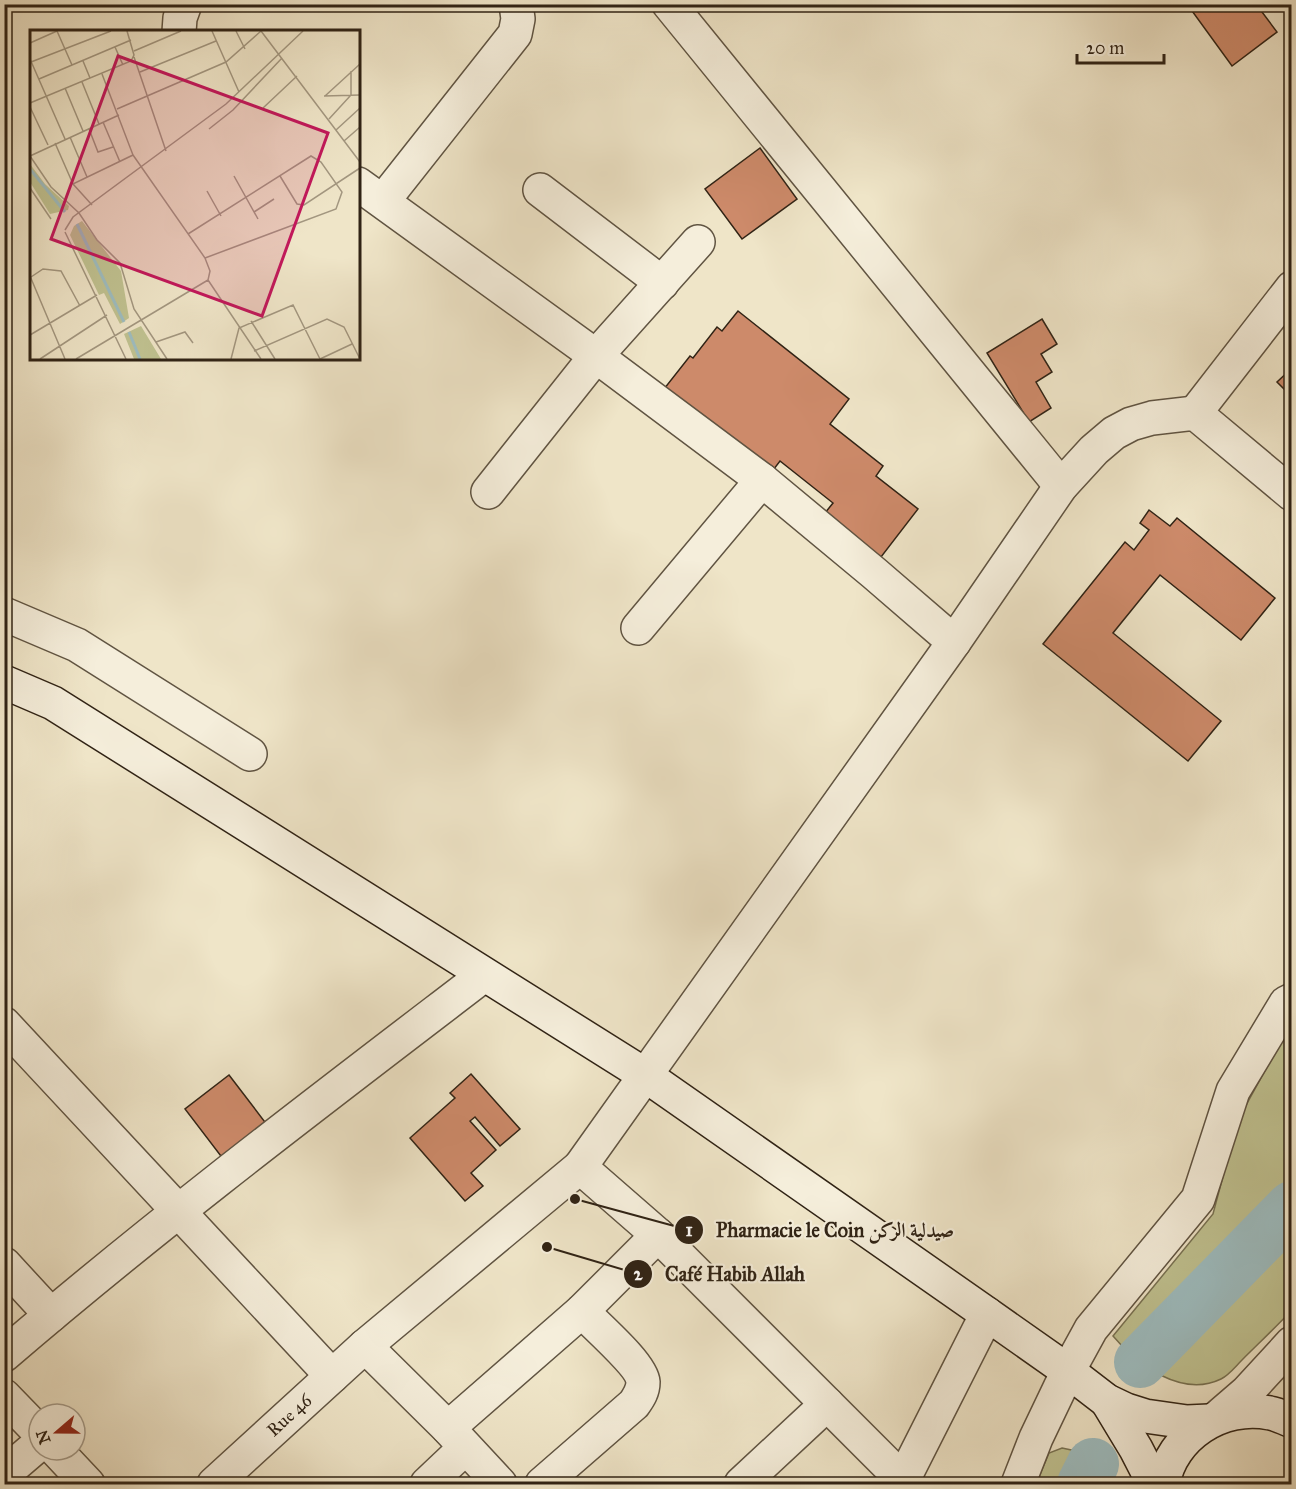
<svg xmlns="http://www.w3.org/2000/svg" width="1296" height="1489" font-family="'IM FELL Great Primer',Amiri,serif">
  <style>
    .green { fill: #c0c291; stroke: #787253; stroke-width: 1.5 }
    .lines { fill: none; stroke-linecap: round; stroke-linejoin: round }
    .river { stroke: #9ebdc0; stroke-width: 52 }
    .building { fill: #cd8a6a; stroke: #302315; stroke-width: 1.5 }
    .street-casing { stroke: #605442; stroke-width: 36 }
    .secondary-casing { stroke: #302315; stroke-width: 36 }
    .street { stroke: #f5eedb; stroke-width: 33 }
    .secondary { stroke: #f5eedb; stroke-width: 33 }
    .labels { text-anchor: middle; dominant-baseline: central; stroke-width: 4.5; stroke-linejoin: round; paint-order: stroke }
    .street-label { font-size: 18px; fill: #302315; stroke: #f5eedb }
    .inset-river { fill: none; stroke: #9ebdc0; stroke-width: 3 }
    .inset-road { fill: none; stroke: #a39780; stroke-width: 1.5 }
    .view { fill: #c2185b; fill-opacity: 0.15; stroke: #c2185b; stroke-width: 3 }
    .inset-edge { fill: none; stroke: #302315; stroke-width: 3 }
    .leader { fill: none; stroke: #302315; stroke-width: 2 }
    .callout-dot { fill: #302315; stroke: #f5eedb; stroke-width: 2 }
    .mark-label { font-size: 18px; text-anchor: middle; font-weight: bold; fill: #fff }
    .callout-label { font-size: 20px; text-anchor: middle; font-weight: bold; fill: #302315; stroke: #f5eedb; stroke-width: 4.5; stroke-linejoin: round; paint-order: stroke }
  </style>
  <rect width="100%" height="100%" fill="#efe5c8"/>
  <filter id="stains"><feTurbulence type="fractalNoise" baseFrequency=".00333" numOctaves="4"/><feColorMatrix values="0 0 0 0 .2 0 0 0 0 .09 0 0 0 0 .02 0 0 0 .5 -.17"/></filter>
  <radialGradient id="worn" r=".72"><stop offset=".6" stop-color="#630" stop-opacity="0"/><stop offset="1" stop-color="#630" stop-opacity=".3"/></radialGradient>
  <g class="green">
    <path d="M1291,1023V1311C1275,1328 1258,1344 1242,1360C1235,1367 1229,1375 1221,1379C1182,1398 1137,1365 1113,1336L1213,1214L1238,1120Z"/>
    <polygon points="1062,1448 1076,1451 1105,1470 1118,1484 1036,1484 1049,1453"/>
  </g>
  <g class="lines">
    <g class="river">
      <polyline points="1140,1362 1292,1207"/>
      <polyline points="1083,1484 1093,1464"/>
    </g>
  </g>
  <g class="building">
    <polygon points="1187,4 1256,4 1277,32 1232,66"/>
    <polygon points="760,148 797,199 742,239 705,189"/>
    <polygon points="738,311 849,399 830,424 883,466 876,476 918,509 881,557 825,513 833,503 780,461 767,478 660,394 690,356 693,358 717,327 722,331"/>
    <polygon points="1042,319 1057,344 1041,354 1052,372 1036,382 1051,408 1029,422 987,353"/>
    <polygon points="1292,368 1292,397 1277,382"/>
    <polygon points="1149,510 1170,526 1177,518 1275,598 1241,640 1160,575 1113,633 1221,721 1188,761 1043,644 1125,542 1134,550 1149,530 1140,523"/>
    <polygon points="471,1074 520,1129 500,1146 475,1117 470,1121 496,1150 471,1173 483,1186 465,1201 410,1138 455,1098 450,1093"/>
    <polygon points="229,1075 271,1130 227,1164 185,1109"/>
  </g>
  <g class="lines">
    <defs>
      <g id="street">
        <polyline points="669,4 1061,486"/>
        <polyline points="179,32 180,18 185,4"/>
        <polyline points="358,184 596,356 762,480 874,573 954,642"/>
        <polyline points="540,190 662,283"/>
        <polyline points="383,201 515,34 518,19 516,4"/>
        <polyline points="1195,413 1292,288"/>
        <polyline points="488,492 596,356 698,242"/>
        <polyline points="4,614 77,645 250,754"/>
        <polyline points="638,628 762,480"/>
        <polyline points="4,1024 332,1376"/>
        <polyline points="580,1167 954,642 1061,486 1094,450 1114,433 1131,424 1152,418 1195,413 1292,494"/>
        <polyline points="4,1264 51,1315"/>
        <polyline points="365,1346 448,1428 500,1484"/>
        <path d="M4,1355C159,1222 322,1099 484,975"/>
        <polyline points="4,1396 39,1432"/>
        <polyline points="1218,1417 1247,1392 1292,1343"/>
        <polyline points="448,1428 582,1311 658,1235"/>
        <polyline points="56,1450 88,1484"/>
        <polyline points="4,1474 39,1444"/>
        <polyline points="903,1480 987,1314"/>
        <path id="s1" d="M214,1484L365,1346L580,1167L658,1235L903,1480L898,1484"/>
        <polyline points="427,1484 465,1448"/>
        <path d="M542,1484L634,1404C639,1397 643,1391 643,1382C642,1365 595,1325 582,1311"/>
        <polyline points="741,1484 827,1404"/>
        <polyline points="1018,1484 1036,1438 1068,1371 1091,1329 1198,1199 1233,1091 1286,1003 1292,1000"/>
      </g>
      <g id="secondary">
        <polyline points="4,682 53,703 645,1075 987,1314 1068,1371 1107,1401 1126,1410 1145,1416 1187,1422 1209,1421"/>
        <polyline points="1107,1401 1136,1449 1154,1484"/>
        <path d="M1163,1484C1171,1436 1222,1403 1270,1413C1277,1414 1285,1418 1292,1421"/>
      </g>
    </defs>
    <use href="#street" class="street-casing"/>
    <use href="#secondary" class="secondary-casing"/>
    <use href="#street" class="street"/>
    <use href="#secondary" class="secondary"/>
  </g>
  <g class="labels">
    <g class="street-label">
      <text stroke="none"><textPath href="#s1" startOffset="102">Rue 46</textPath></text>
    </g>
  </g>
  <g transform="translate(30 30)">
    <rect width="330" height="330" fill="#efe5c8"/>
    <path d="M0,134L15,154L39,176L38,180L20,184L0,152ZM52,191L91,241L99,288L90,294L74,263L69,265L40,205L44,196ZM111,296L131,329H104L94,304Z" fill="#c0c291"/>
    <path class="inset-river" d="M0,139L35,182M47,194L94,292M99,302L110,329"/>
    <path class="inset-road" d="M27,1L42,35M182,1L209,62M206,1L215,19M231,1L330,132M0,13L27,1M85,17L93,35M104,21L151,1M104,27L136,121M0,29L35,109M53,31L60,48M1,32L81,1M110,42L186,11M9,49L101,10M52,52L69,94M35,58L53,101M294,66L330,65M295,66L330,34M0,73L101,31L104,25L97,1M0,77L18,115M233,78L267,46M87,79L196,32L231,1M299,89L321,65V41M73,92L90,132M59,99L68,122L83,117M179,99L203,80L252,28M306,100L330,78M40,107L57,147M314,111L330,97M25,113L43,154L103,125L72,44M103,125L175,228L180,241L178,250L231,329M0,126L21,157L49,183L67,210L90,233L104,279L137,329M0,126L89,85M204,146L228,189M250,146L267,174L274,175L330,138M43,154L62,175M0,158L21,189M177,161L191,186M224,182L244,169M35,200L43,187L196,74L273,1M35,202L96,329M158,204L281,126L291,132L312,162L306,179L175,228M0,246L35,329M1,247L13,239L31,241L50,276M221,291L245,329M0,305L67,265M126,312L155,302L163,313M224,321L297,289L314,297L330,329M10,329L77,285M46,329L178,250M201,329L209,298L263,275L290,329M290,329L322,314"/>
    <path class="view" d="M88,26L298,103L232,286L21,209Z"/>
    <rect width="330" height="330" class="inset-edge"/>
  </g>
  <path class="leader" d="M575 1199L689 1230M547 1247L638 1274"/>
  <g class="callout-dot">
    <circle cx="575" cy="1199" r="6"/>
    <circle cx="547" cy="1247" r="6"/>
    <circle cx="689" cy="1230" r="15"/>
    <circle cx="638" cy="1274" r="15"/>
  </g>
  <g class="mark-label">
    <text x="689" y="1236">1</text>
    <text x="638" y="1280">2</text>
  </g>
  <g class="callout-label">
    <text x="835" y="1237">Pharmacie le Coin صيدلية الركن</text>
    <text x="735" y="1281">Café Habib Allah</text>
  </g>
  <rect width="1296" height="1489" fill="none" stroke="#efe5c8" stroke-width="24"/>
  <rect x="6" y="6" width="1284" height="1477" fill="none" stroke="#302315" stroke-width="3"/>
  <rect x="12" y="12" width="1272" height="1465" fill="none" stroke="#302315" stroke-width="1.5"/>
  <g transform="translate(57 1432) rotate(250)"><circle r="28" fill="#f5eedb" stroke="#a69d8c" stroke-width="1.5"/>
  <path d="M0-4.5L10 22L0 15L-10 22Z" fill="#8f2418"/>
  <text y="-9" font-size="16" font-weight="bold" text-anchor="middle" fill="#302315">N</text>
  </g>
  <path d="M1077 54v9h87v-9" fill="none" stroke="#302315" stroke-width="3"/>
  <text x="1086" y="54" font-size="18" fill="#302315" stroke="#f5eedb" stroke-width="4.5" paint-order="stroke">20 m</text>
  <rect width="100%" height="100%" filter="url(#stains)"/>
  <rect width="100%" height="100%" fill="url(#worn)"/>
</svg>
